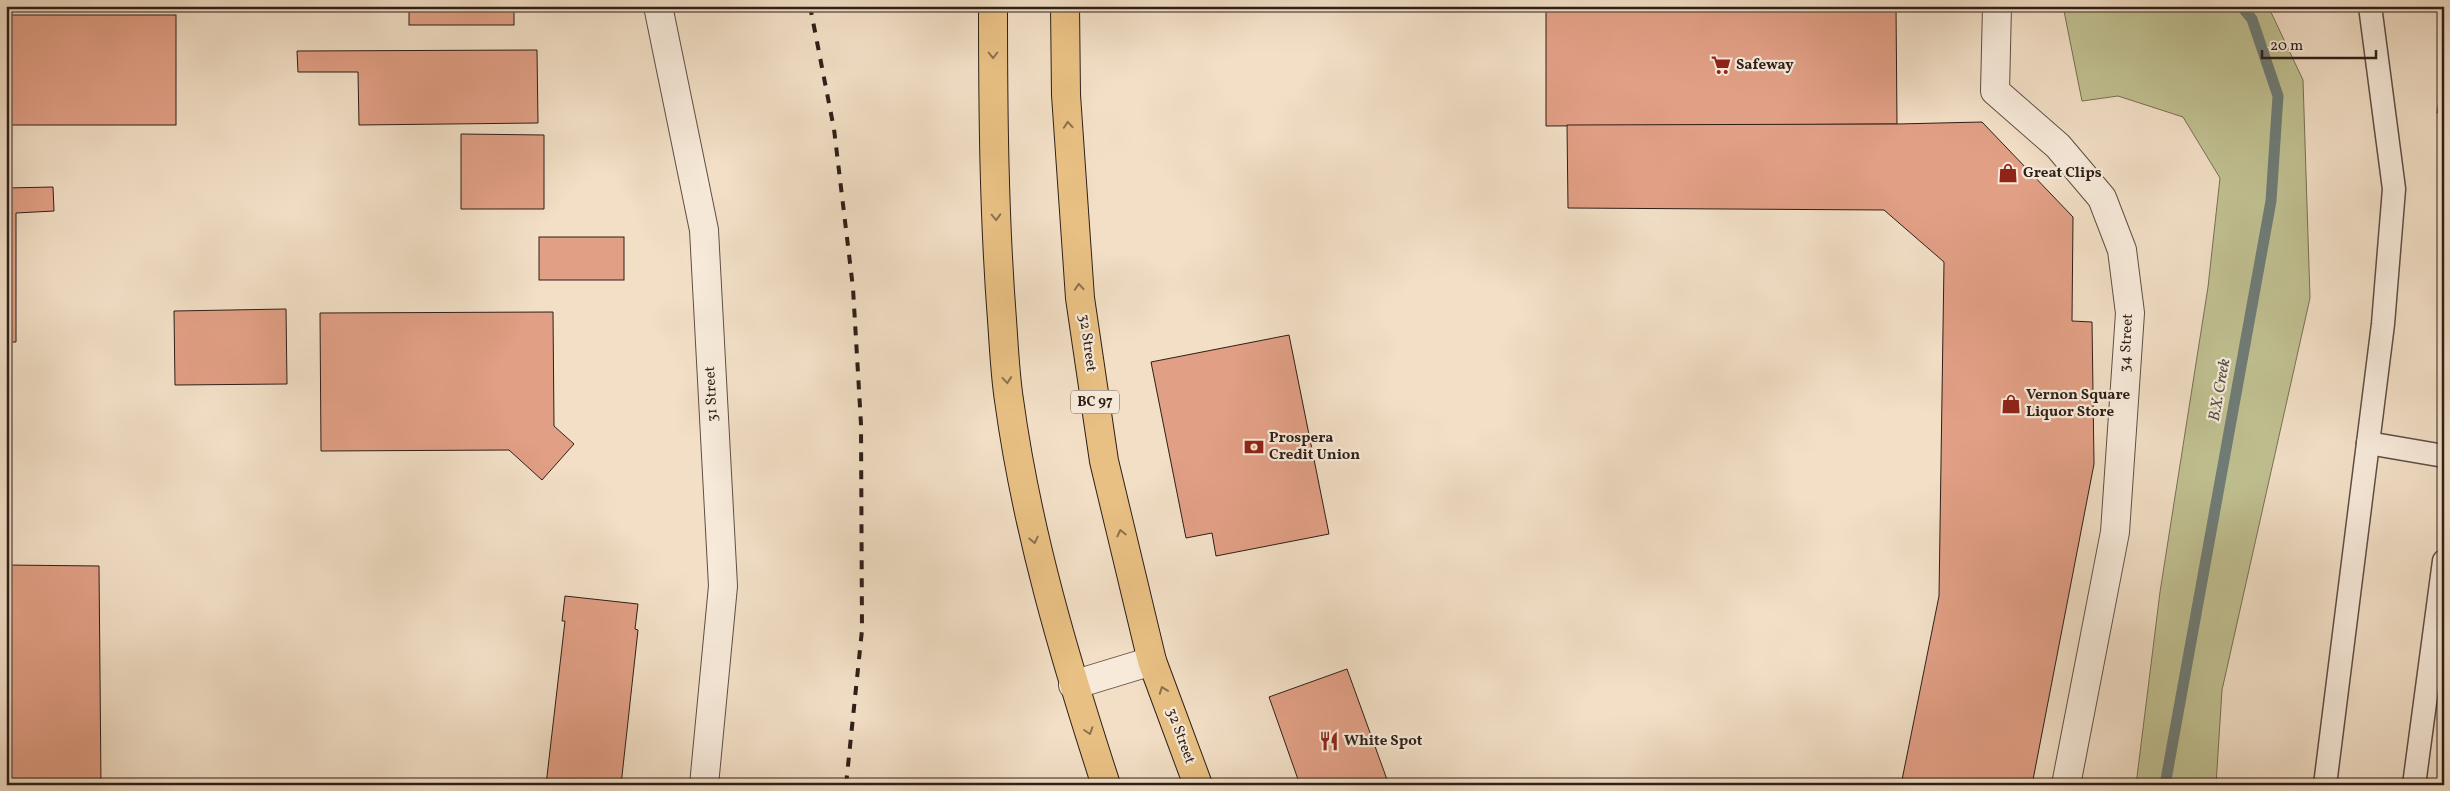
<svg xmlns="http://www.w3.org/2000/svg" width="2450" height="791" font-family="Vollkorn,serif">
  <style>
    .green { fill: #c0c091; stroke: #777054 }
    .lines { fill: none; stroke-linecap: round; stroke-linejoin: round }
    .stream { stroke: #6f7d78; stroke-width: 11 }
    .building { fill: #e19f85; stroke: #2e1f18 }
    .service-casing { stroke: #5f4f44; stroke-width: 25 }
    .minor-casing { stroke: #5f4f44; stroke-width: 30 }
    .trunk-casing { stroke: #2e1f18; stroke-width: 30 }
    .service { stroke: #f7eada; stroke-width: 22 }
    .minor { stroke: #f7eada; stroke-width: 28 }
    .trunk { stroke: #e9c083; stroke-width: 28 }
    .rail { stroke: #2e1f18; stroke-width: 4; stroke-dasharray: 9 9; stroke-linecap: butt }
    .oneway { stroke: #8c704e }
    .labels { text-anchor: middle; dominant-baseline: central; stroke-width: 4.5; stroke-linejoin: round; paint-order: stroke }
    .shield { fill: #f7eada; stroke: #6a5c52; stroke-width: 1 }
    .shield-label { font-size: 14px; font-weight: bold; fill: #2e1f18 }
    .poi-label { font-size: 15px; font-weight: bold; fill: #2e1f18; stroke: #f7eada; text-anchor: start }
    .street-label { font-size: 15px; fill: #2e1f18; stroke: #f7eada }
    .water-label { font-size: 16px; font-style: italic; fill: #4f4e48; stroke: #f7eada }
  </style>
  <rect width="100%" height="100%" fill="#f2dfc6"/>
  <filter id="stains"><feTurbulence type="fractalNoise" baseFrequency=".004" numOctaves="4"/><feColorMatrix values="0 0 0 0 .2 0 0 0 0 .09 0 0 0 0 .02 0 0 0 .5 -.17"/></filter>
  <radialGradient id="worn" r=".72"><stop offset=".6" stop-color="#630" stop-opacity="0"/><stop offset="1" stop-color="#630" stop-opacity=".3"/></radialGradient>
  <polygon class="green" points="2063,6 2268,6 2303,80 2310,298 2222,690 2216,785 2136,785 2160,592 2208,287 2220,178 2183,117 2118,96 2082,101"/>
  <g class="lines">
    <polyline class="stream" points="2165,785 2271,201 2278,96 2252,19 2241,6"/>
  </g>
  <g class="building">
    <rect x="409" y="6" width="105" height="19"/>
    <polygon points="1546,6 1896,6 1897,124 1546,126"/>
    <rect x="6" y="15" width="170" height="110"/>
    <polygon points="537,50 538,123 359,125 358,72 298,72 297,51"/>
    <polygon points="2444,68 2444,114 2437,113"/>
    <polygon points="1982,122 2073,217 2072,321 2092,322 2094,464 2032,785 1901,785 1939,596 1944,262 1884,210 1568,208 1567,125 1897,124"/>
    <polygon points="461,134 544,135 544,209 461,209"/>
    <polygon points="53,187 54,211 16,213 16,342 6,342 6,188"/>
    <rect x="539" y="237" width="85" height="43"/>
    <polygon points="286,309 287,384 175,385 174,311"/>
    <polygon points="553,312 554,426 574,444 542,480 509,450 321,451 320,313"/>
    <polygon points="1289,335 1329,534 1216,556 1212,533 1186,538 1151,362"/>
    <polygon points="6,565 99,566 101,785 6,785"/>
    <polygon points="565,596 638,604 635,629 638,630 621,785 546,785 565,621 562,621"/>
    <polygon points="1347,669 1389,785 1300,785 1269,697"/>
  </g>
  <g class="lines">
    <defs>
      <g id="service">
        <polyline points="2368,443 2444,456"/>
        <polyline points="2325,785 2383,324 2394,189 2370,6"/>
        <polyline points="2414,785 2444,561"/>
      </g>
      <g id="minor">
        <polyline points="658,6 704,230 723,586 704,785"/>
        <polyline points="1997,6 1995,91 2058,146 2102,198 2122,250 2130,313 2115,532 2066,785"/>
        <polyline points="1073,685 1152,661"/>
      </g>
      <g id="trunk">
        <path d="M993,6C993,111 994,216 1002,320C1004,347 1005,374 1009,400C1027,532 1065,659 1106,785"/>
        <polyline points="1065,6 1066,95 1080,298 1104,461 1152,661 1198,785"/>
      </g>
    </defs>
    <use href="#service" class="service-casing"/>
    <use href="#minor" class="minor-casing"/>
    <use href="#trunk" class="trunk-casing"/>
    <use href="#service" class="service"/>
    <use href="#minor" class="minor"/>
    <use href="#trunk" class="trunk"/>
    <polyline class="rail" points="810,6 834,129 853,288 861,424 862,630 846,785"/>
  </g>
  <defs><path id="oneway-chevron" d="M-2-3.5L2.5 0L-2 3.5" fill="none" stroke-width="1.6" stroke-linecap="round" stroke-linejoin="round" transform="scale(1.25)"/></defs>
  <g class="oneway">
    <use href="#oneway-chevron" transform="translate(993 55) rotate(90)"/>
    <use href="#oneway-chevron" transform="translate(1068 125) rotate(-94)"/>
    <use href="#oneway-chevron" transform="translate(996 217) rotate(88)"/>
    <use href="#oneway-chevron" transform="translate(1079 287) rotate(-94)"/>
    <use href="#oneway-chevron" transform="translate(1007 380) rotate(85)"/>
    <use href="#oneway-chevron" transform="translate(1121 533) rotate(-103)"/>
    <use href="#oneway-chevron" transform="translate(1034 540) rotate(78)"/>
    <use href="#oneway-chevron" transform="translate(1163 690) rotate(-110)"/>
    <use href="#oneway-chevron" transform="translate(1089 731) rotate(72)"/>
  </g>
  <defs>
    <symbol id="supermarket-bare" viewBox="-9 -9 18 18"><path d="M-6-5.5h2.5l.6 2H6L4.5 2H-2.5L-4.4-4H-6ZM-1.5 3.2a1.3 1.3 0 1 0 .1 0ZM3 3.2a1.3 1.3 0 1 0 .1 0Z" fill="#8f2418" stroke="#f7eada" stroke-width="2.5" paint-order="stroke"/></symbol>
    <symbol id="shop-bare" viewBox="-9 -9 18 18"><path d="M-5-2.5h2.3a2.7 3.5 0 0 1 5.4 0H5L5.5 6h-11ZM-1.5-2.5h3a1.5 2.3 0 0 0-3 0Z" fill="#8f2418" stroke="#f7eada" stroke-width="2.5" paint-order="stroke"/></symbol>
    <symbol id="bank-bare" viewBox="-9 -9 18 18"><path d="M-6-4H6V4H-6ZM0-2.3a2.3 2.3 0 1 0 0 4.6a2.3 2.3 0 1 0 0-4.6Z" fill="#8f2418" stroke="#f7eada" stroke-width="2.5" paint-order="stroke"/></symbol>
    <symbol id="restaurant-bare" viewBox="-9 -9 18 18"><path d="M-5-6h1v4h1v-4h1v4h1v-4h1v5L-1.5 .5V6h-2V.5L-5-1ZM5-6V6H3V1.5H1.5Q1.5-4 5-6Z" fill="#8f2418" stroke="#f7eada" stroke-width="2.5" paint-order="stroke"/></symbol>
  </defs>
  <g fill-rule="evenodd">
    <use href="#supermarket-bare" x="1707" y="51" width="28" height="28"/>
    <use href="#shop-bare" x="1994" y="159" width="28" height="28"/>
    <use href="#shop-bare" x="1997" y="390" width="28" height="28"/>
    <use href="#bank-bare" x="1240" y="433" width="28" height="28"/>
    <use href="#restaurant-bare" x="1315" y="727" width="28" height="28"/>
  </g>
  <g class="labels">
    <rect class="shield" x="1071" y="390.5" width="48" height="23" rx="4"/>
    <g class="shield-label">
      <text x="1095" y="402">BC 97</text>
    </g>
    <g class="poi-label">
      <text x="1736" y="65">Safeway</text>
      <text x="2023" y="173">Great Clips</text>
      <text x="2026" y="395">Vernon Square<tspan x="2026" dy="17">Liquor Store</tspan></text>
      <text x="1269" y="438">Prospera<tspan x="1269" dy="17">Credit Union</tspan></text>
      <text x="1344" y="741">White Spot</text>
    </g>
    <g class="street-label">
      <text transform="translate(1087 343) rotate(82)">32 Street</text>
      <text transform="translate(2127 343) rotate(-87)">34 Street</text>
      <text transform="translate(712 394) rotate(-93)">31 Street</text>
      <text transform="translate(1180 736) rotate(70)">32 Street</text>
    </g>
    <g class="water-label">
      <text transform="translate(2220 390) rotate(-80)">B.X. Creek</text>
    </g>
  </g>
  <rect width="2450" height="791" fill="none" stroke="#f2dfc6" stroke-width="25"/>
  <rect x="8" y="8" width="2435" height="776" fill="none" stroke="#2e1f18" stroke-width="2.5"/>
  <rect x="12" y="12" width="2425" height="766" fill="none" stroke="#2e1f18"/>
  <path d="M2262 50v8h114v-8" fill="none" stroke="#2e1f18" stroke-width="2.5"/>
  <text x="2270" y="50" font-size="15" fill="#2e1f18" stroke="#f7eada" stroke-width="4" paint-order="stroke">20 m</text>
  <rect width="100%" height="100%" filter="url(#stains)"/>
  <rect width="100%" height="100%" fill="url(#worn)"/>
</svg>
